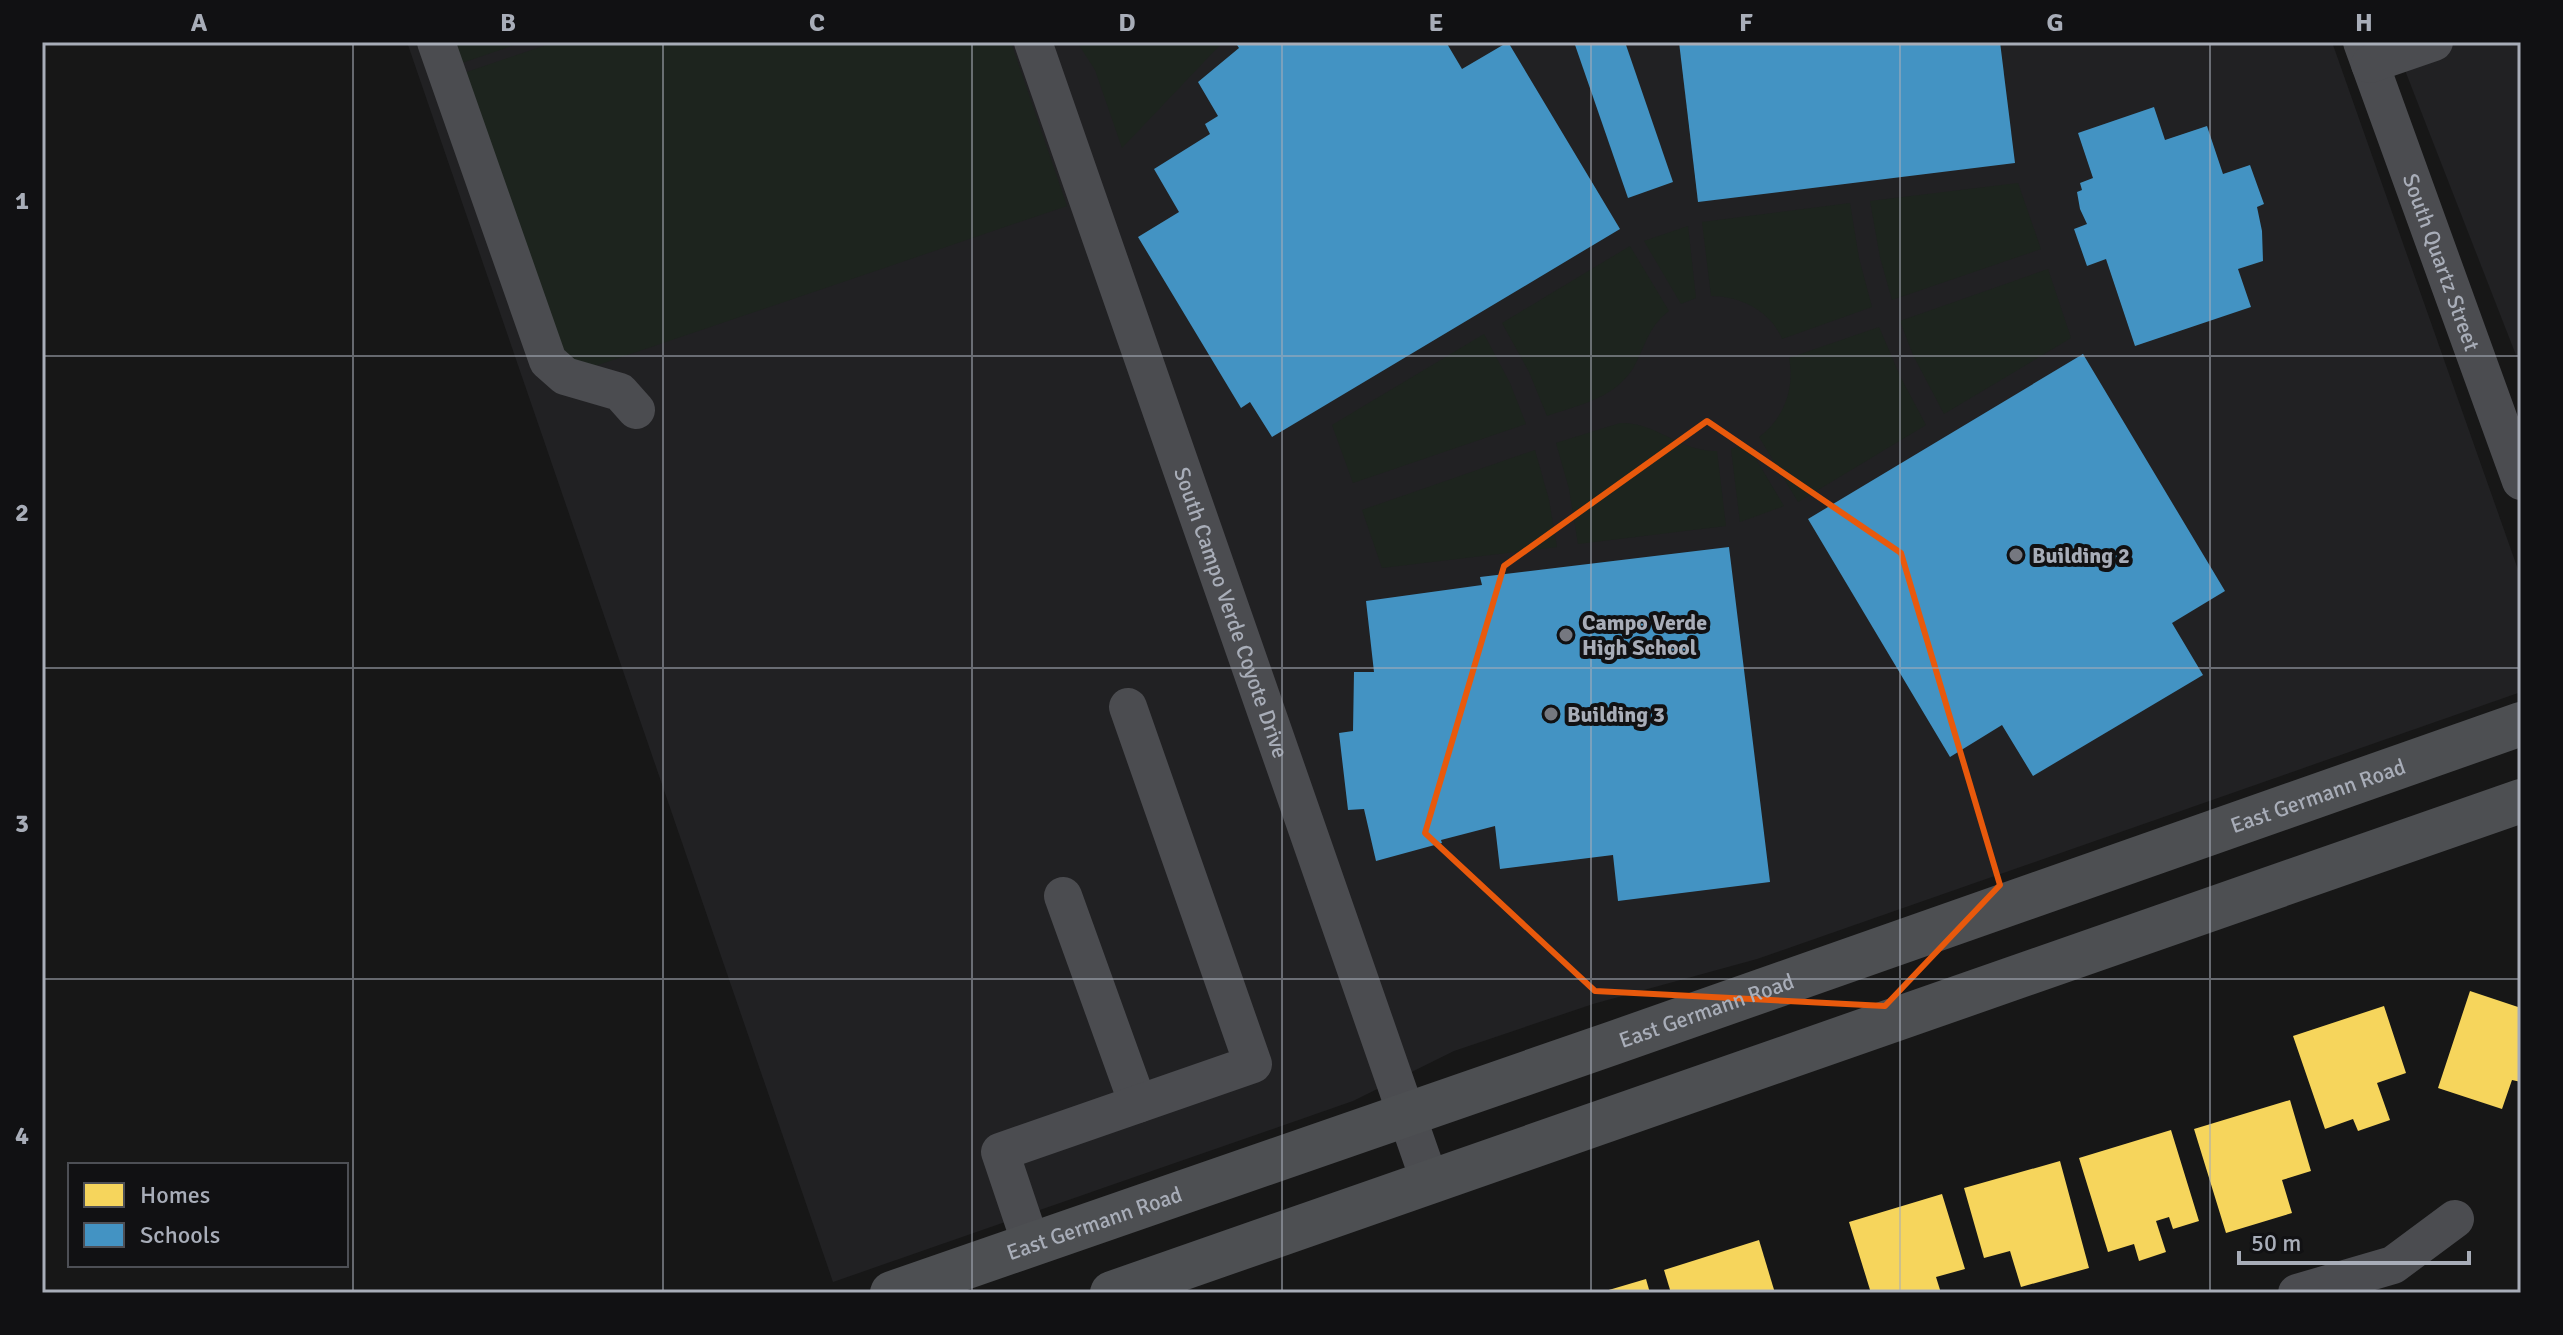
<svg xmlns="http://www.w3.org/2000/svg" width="2563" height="1335" font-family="Signika,sans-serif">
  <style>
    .built { fill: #212123 }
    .green { fill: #1d241e }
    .homes { fill: #f6d55c }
    .schools { fill: #4393c3 }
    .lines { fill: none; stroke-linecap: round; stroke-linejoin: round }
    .minor { stroke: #4b4c50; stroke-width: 38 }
    .major { stroke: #4d4f52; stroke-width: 44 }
    .marked { fill: none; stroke: #e8590c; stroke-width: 6; stroke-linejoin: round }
    .grid { fill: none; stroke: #a8adb8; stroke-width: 2; stroke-opacity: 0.55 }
    .poi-dot { fill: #757880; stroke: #111113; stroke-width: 3 }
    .labels { text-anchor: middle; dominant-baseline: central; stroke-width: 8; stroke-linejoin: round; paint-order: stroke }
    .street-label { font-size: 22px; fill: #a8adb8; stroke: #111113 }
    .poi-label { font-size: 22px; font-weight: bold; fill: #a8adb8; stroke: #111113; text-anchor: start }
    .neatline { fill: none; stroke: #a8adb8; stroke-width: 3 }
    .grid-label { font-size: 26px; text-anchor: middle; font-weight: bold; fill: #a8adb8 }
  </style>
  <rect width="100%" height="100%" fill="#171717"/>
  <g class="built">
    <polygon points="407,42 2332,42 2521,578 2521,692 1757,959 1593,1004 1454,1051 1353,1101 833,1282"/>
    <polygon points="2394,42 2521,42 2521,368"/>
  </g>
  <g class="green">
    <polygon points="454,42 523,42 462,63"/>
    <polygon points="555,42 1011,42 1067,206 548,382 446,79"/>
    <polygon points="1077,42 1223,42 1122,148 1095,70"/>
    <polygon points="2018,183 2041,249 1892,300 1880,257 1870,201"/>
    <path d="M1850,203L1859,258L1872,307L1782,339C1771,311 1740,296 1711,296L1702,222Z"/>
    <polygon points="1688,226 1696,298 1681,304 1644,241"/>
    <path d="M1630,246L1669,311C1650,325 1646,343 1636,363C1618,398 1581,404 1547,416L1529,372L1502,323Z"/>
    <polygon points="2048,269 2071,338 1944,414 1913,355 1900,321"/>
    <path d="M1879,327L1900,376L1926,425L1798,502L1759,437C1784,419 1795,388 1789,358Z"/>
    <polygon points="1484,334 1510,383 1526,424 1353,483 1332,425"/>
    <path d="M1620,423C1657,422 1680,452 1717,451L1726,526L1578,544L1569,489L1556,443Z"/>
    <polygon points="1747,444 1784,506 1740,522 1731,449"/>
    <polygon points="1535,450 1549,500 1557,547 1382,568 1362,510"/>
  </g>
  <g class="homes">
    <polygon points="2470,991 2521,1008 2521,1082 2512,1080 2502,1109 2438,1088"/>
    <polygon points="2384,1006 2406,1073 2377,1083 2390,1120 2358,1131 2353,1119 2325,1129 2293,1036"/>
    <polygon points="2290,1100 2311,1171 2282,1180 2292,1213 2226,1233 2194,1129"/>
    <polygon points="2171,1130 2199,1221 2173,1229 2169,1217 2156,1221 2166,1252 2139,1261 2134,1244 2108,1252 2079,1158"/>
    <polygon points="2060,1161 2089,1268 2021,1287 2010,1251 1984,1258 1964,1188"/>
    <polygon points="1942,1194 1965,1269 1936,1277 1941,1293 1871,1293 1849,1222"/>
    <polygon points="1759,1240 1775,1293 1671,1293 1664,1270"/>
    <polygon points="1646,1279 1650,1293 1602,1293 1602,1292"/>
  </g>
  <g class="schools">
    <polygon points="1235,42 1446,42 1462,69 1508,42 1620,229 1272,437 1250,402 1241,408 1138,237 1179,212 1154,169 1210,134 1205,124 1218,116 1198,82 1239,48"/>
    <polygon points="1574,42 1625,42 1673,182 1628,198"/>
    <polygon points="1679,42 2000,42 2015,163 1698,202"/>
    <polygon points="2154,107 2165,140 2207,126 2223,174 2250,165 2264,204 2257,207 2262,231 2263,261 2238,269 2251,307 2135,346 2106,259 2087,266 2074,229 2087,224 2080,209 2077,192 2082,190 2080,183 2093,178 2078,133"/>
    <polygon points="2083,354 2225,591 2172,623 2203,675 2033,776 2002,725 1950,757 1808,519"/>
    <polygon points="1729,547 1770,882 1618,901 1613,855 1500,869 1495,826 1441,840 1442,843 1376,861 1364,809 1348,810 1339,733 1353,731 1354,672 1374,672 1366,601 1482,585 1480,577"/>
  </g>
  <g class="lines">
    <g class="minor">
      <polyline points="436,42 548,361 565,376 620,392 636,410"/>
      <path id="s1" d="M1033,42L1430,1182"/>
      <path id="s2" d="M2362,42L2521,481"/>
      <polyline points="2370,64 2434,42"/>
      <polyline points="1063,896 1138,1104"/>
      <polyline points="1031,1244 1000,1152 1253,1064 1128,707"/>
      <polyline points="2297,1293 2393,1265 2455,1219"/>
    </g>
    <g class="major">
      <path id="s3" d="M892,1293L1616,1042L2521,724"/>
      <polyline points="1112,1293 2521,801"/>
    </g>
  </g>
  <path class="marked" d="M1707,421L1901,553L2000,885L1885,1006L1595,991L1425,833L1504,566Z"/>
  <path class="grid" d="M353,42V1293M663,42V1293M972,42V1293M1282,42V1293M1591,42V1293M1900,42V1293M2210,42V1293M42,356H2521M42,668H2521M42,979H2521"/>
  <g class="poi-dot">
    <circle cx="2016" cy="555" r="8"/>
    <circle cx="1566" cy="635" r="8"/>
    <circle cx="1551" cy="714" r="8"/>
  </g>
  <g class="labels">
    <g class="street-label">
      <text stroke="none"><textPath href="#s2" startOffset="234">South Quartz Street</textPath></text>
      <text stroke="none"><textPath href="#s1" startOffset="604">South Campo Verde Coyote Drive</textPath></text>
      <text stroke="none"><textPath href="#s3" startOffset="1510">East Germann Road</textPath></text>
      <text stroke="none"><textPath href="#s3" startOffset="862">East Germann Road</textPath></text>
      <text stroke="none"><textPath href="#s3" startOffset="214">East Germann Road</textPath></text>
    </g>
    <g class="poi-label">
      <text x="2032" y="555">Building 2</text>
      <text x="1582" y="622">Campo Verde<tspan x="1582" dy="25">High School</tspan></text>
      <text x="1567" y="714">Building 3</text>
    </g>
  </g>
  <rect width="2563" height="1335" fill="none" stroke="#111113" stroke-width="88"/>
  <rect x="68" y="1163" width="280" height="104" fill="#111113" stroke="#4d4f55" stroke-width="2"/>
  <rect x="84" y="1183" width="40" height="24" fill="#f6d55c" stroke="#4d4f55" stroke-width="2"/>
  <text x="140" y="1203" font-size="24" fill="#a8adb8">Homes</text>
  <rect x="84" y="1223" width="40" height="24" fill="#4393c3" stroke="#4d4f55" stroke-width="2"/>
  <text x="140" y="1243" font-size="24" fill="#a8adb8">Schools</text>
  <path d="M2239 1251v12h230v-12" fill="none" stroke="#a8adb8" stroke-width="4"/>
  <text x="2251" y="1251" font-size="24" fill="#a8adb8" stroke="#111113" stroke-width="6" paint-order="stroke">50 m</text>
  <rect x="44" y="44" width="2475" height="1247" class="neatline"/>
  <g class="grid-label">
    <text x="199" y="31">A</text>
    <text x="508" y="31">B</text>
    <text x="817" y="31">C</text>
    <text x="1127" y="31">D</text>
    <text x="1436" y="31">E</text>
    <text x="1746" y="31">F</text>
    <text x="2055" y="31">G</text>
    <text x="2364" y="31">H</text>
    <text x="22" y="209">1</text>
    <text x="22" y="521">2</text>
    <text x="22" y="832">3</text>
    <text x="22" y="1144">4</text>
  </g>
</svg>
